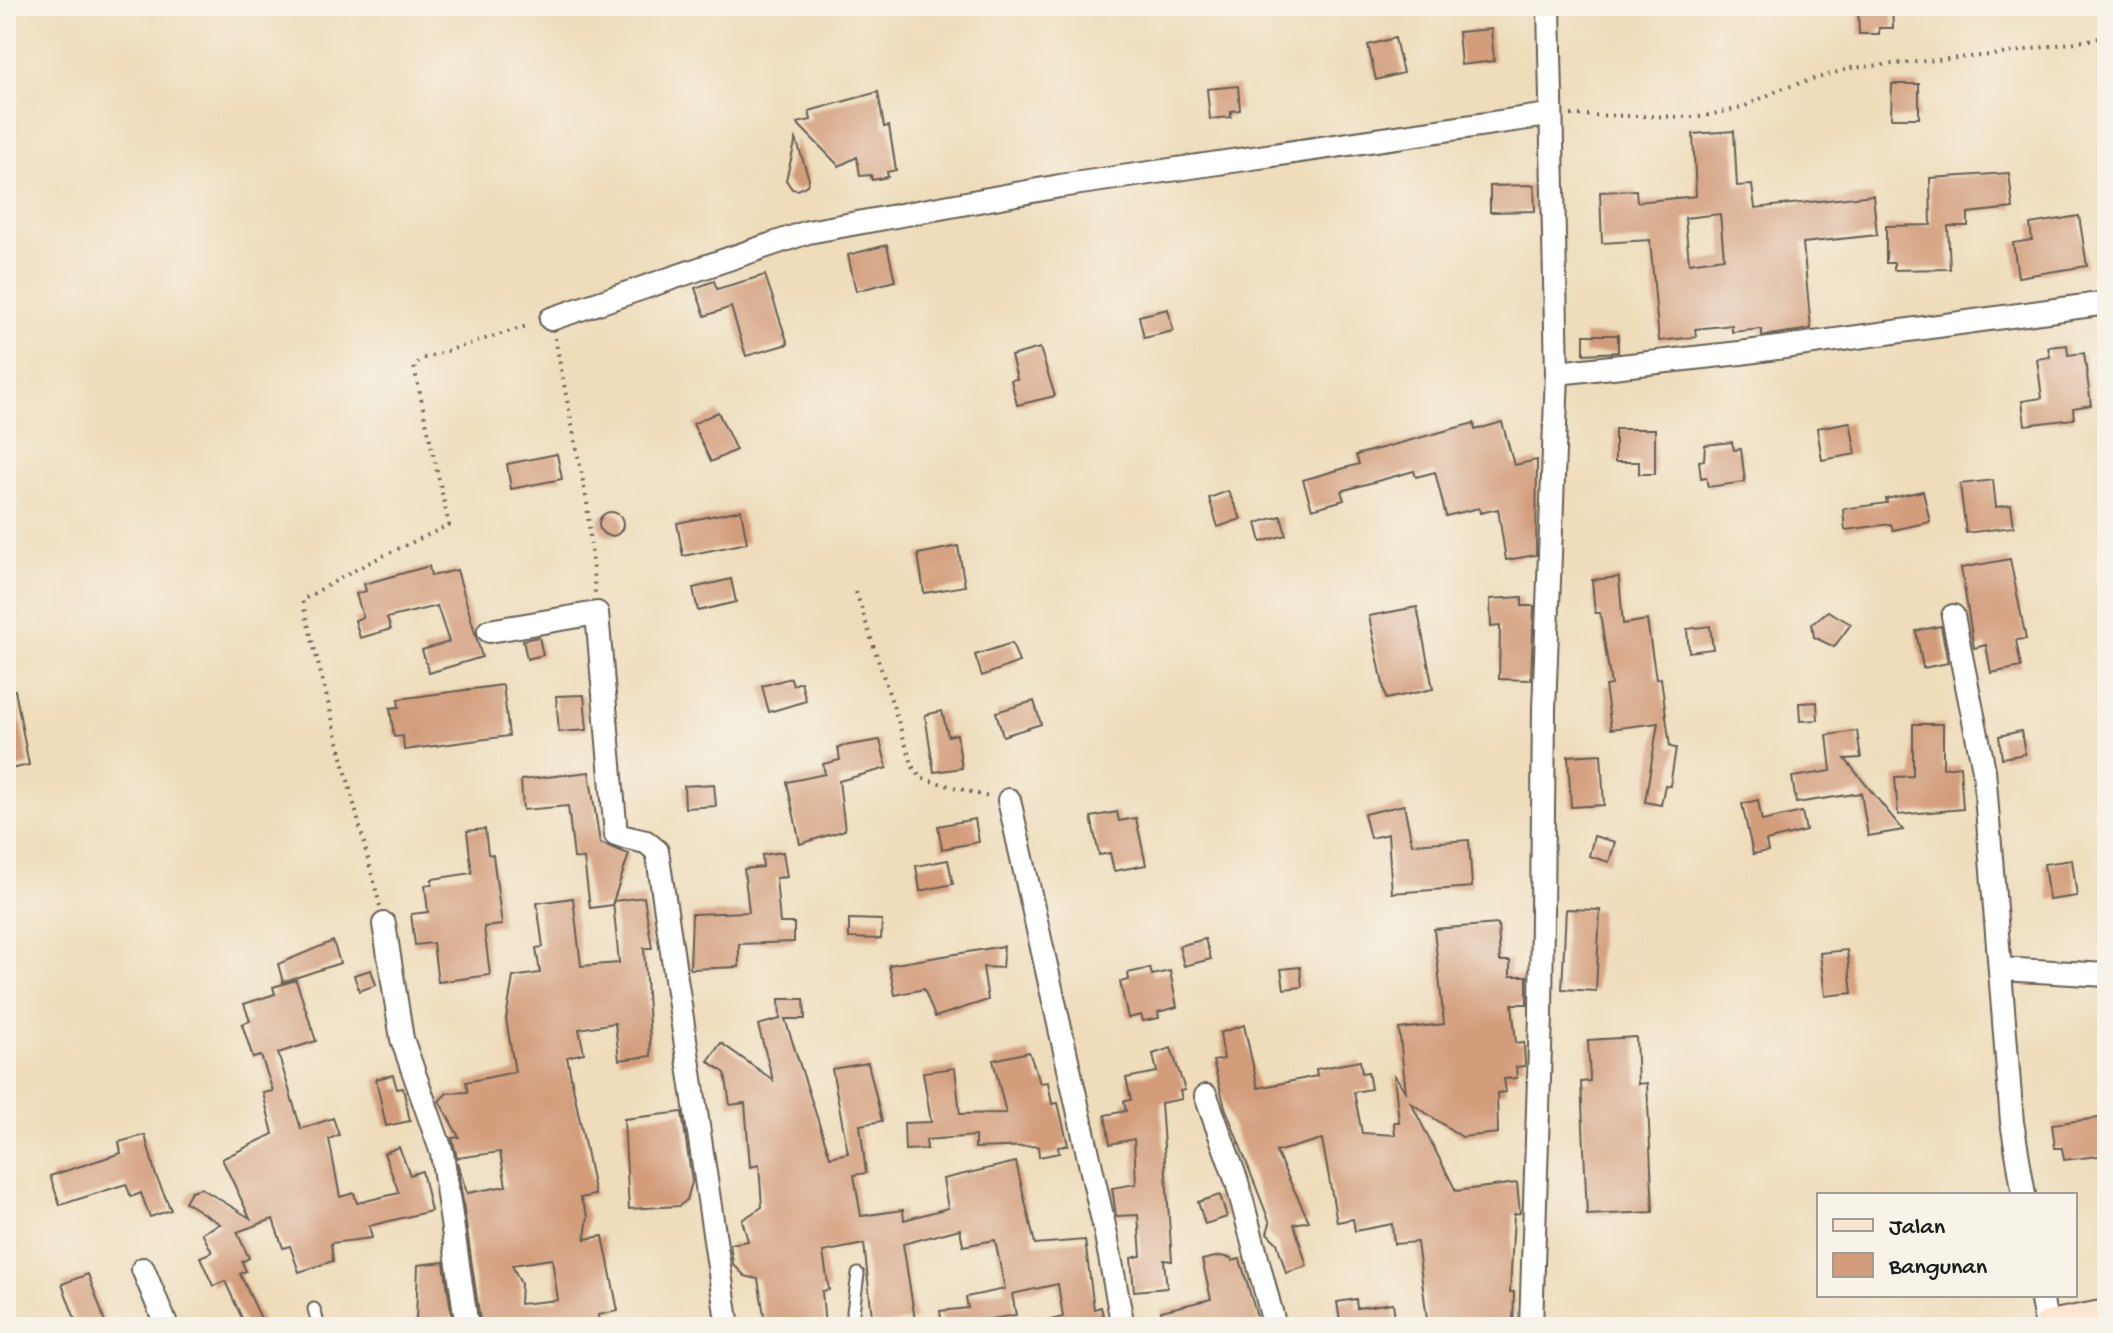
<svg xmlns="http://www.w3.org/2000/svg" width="2113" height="1333" font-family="'Gochi Hand',sans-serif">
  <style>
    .building { fill: #d39d7b; fill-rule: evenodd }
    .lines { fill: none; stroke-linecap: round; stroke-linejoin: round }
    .lane-casing { stroke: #665f53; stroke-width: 15 }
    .street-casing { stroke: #665f53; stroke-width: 26 }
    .secondary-casing { stroke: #665f53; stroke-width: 36 }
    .path { stroke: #665f53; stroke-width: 4; stroke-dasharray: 2 6; stroke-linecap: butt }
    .lane { stroke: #fff; stroke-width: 11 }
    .street { stroke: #fff; stroke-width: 22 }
    .secondary { stroke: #fce5d0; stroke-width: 32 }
  </style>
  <rect width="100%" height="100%" fill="#f7f3e8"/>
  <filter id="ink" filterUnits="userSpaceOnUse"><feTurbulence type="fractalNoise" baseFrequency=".0125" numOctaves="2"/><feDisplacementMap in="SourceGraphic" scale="16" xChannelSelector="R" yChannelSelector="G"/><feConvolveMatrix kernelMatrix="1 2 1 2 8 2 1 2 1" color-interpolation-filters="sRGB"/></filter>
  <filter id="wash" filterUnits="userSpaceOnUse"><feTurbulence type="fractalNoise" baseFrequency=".006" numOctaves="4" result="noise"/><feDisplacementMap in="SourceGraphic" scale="32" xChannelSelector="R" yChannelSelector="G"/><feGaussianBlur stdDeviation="1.8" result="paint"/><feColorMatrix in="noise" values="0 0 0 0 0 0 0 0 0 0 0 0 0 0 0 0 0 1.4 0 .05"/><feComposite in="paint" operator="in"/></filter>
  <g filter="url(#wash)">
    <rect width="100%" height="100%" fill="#eedcba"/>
    <g id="blocks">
      <g class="building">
        <polygon points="1858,6 1892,6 1893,28 1879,28 1879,34 1859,34"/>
        <polygon points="1491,29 1494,61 1461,65 1458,32"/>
        <polygon points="1395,38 1403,73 1376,80 1368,45"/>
        <polygon points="1892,84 1919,84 1919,118 1891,118"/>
        <polygon points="1238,86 1240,110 1231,111 1231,117 1210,119 1207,89"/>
        <polygon points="878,92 884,127 889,126 896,170 887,172 888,177 872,180 871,175 860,176 857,157 839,166 797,123 811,120 809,111"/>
        <path d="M1734,131L1737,186L1752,185L1755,208L1873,195L1877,235L1803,243L1811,329L1762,336V329L1732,332V325L1695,329L1696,337L1659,341L1650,240L1602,243L1600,192L1636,190L1637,202L1696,196L1693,134ZM1720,214L1724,258L1689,263L1685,218Z"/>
        <polygon points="796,139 809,179 807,185 798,190 792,189 786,180"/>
        <polygon points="2009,173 2013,208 1968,213 1968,226 1948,226 1950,269 1894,270 1894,263 1886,263 1886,226 1931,225 1930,178"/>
        <polygon points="1534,185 1535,211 1490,212 1490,186"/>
        <polygon points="2079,216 2087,266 2018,277 2013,243 2032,240 2030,224"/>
        <polygon points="887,245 895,281 856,291 848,255"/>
        <polygon points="765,275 788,344 746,356 731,307 705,316 695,288 714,281 717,289"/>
        <polygon points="1168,309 1173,331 1144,338 1139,316"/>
        <polygon points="1584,335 1618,335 1618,352 1584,354"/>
        <polygon points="2067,345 2068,355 2084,353 2091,405 2073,408 2074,419 2025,425 2022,401 2042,398 2037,359 2050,357 2048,347"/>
        <polygon points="1040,348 1055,396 1017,405 1011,380 1017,379 1011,356"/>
        <polygon points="718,412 736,450 711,462 693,424"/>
        <polygon points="1502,422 1514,465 1537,460 1536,555 1506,560 1498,509 1480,513 1479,508 1446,516 1435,472 1416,477 1414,471 1341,491 1344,500 1312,509 1303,480 1359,464 1356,455 1474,423 1475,430"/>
        <polygon points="1850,422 1856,454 1822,460 1817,428"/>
        <polygon points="1615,429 1655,429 1655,474 1639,474 1639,462 1615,462"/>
        <polygon points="1732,442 1734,450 1741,449 1745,482 1708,487 1706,477 1701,478 1699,461 1704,460 1705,445"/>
        <polygon points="557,454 562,479 511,489 507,464"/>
        <polygon points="1993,480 1996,507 2011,505 2014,527 1966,533 1960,484"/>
        <polygon points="1228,491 1241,519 1218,527 1209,498"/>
        <polygon points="1923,491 1930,522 1893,530 1891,524 1845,530 1843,509 1887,503 1886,499"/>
        <polygon points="741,510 747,543 683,556 677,523"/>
        <circle cx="611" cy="524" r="12"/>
        <polygon points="1281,516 1286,535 1261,542 1256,523"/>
        <polygon points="958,546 965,586 924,593 918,554"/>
        <polygon points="2010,559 2026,639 2016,640 2021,667 1991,673 1986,645 1974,648 1961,568"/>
        <polygon points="429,566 431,576 457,570 482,657 429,673 422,650 449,642 437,606 387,618 391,629 360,638 355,620 363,617 356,594 366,591 364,584"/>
        <polygon points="1619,577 1623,624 1647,620 1656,679 1661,678 1670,747 1676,748 1670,786 1665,785 1661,805 1645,802 1658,723 1611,729 1605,686 1611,685 1600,613 1595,613 1592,580"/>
        <polygon points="731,579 736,602 698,611 693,588"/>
        <polygon points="1522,597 1522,606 1534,606 1531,680 1499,679 1500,626 1491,627 1490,599"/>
        <polygon points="1417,607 1433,689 1386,699 1369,616"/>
        <polygon points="1828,611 1851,624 1834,647 1814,637 1812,624"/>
        <polygon points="1710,626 1713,649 1689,652 1687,629"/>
        <polygon points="1941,626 1948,663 1923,668 1916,631"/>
        <polygon points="539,637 543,655 527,659 523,640"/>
        <polygon points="1012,643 1019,662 982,676 975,655"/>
        <polygon points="791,678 793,685 801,682 806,701 769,712 762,686"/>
        <polygon points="503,685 509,736 404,750 403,736 394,737 390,708 399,707 398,699"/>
        <polygon points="15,690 29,765 6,770 6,691"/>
        <polygon points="584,695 587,730 559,732 556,696"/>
        <polygon points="1034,701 1041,724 1003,736 996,712"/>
        <polygon points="1817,702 1818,720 1800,721 1799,703"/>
        <polygon points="942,711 948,736 957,734 962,768 934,772 925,715"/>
        <polygon points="1913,724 1943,724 1943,768 1960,766 1963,809 1898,815 1895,777 1913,776"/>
        <polygon points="1857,731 1861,758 1845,759 1903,830 1868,836 1861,793 1796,803 1792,777 1831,771 1827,735"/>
        <polygon points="2021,731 2025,754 2002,758 1999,736"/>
        <polygon points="880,740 887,768 839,781 845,830 800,844 787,782 825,774 823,764 840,760 838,747"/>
        <polygon points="1601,754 1604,805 1571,807 1568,756"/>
        <polygon points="589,772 600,843 629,854 612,905 590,908 584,859 574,858 568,806 523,810 521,780"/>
        <polygon points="714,784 716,806 685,808 684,786"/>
        <polygon points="1758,800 1762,821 1802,812 1806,831 1766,841 1768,851 1753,854 1742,804"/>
        <polygon points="1404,805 1412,844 1469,840 1472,887 1392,893 1388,834 1370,838 1364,814"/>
        <polygon points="1117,812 1119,821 1136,818 1146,865 1114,871 1110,853 1099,855 1091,817"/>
        <polygon points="975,819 979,842 942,849 938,826"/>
        <polygon points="485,829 488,854 493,855 502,925 484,927 490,975 438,982 433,943 415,945 411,914 428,912 425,885 432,884 432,879 472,873 467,831"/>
        <polygon points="1594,836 1615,842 1609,862 1589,856"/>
        <polygon points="783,852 787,877 776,878 780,923 794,923 794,942 739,944 739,967 690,969 692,914 749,912 744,869 763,867 762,855"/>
        <polygon points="948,860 953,884 920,891 916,866"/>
        <polygon points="2072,860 2077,896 2049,900 2044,864"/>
        <path d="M644,897L652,948H644L651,1056L619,1060L615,1023L579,1029L584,1053L567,1057L595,1195L580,1198L588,1216L585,1239L603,1236L618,1311L598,1315L600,1327H481L457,1162L467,1193L506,1186L500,1152L457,1158L452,1138L459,1137L439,1101L447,1093L468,1092L466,1082L515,1072L506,1019L513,977L540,973L536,948L543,947L537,903L573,898L581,966L619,963L613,901ZM552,1259L558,1300L520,1304L521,1284L512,1265Z"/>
        <polygon points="1566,909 1600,910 1596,991 1562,989"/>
        <polygon points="849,919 882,920 881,939 849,938"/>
        <polygon points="1498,924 1500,961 1510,961 1510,976 1527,976 1527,1004 1512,1004 1516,1043 1524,1042 1525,1066 1516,1067 1517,1078 1504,1079 1506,1092 1497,1093 1498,1133 1462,1137 1411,1103 1456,1191 1517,1183 1520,1213 1514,1214 1510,1292 1514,1292 1513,1327 1428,1327 1417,1242 1394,1244 1392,1224 1355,1231 1353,1219 1337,1222 1322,1139 1276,1152 1309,1221 1294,1224 1307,1266 1286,1273 1277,1243 1267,1233 1270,1223 1225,1107 1213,1061 1224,1059 1220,1033 1244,1025 1258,1088 1317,1076 1316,1069 1360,1061 1362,1073 1368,1072 1371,1089 1354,1092 1362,1133 1395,1135 1394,1122 1399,1122 1394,1074 1406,1093 1399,1029 1444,1024 1434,929"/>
        <polygon points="1205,939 1211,959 1184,966 1179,946"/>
        <polygon points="333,941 340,963 283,982 278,964"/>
        <polygon points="1004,946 1002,968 983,967 988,1000 935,1017 924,989 895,995 889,965"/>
        <polygon points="1847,950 1852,993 1825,996 1820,953"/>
        <polygon points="1300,967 1302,987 1284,989 1281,969"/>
        <polygon points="1150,968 1152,975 1170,971 1177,1007 1158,1012 1159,1018 1143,1021 1141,1015 1128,1018 1120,982 1129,980 1128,973"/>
        <polygon points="371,970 376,985 359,991 354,975"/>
        <polygon points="296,980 316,1041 278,1053 301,1129 333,1118 339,1135 329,1139 340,1197 354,1193 357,1203 399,1193 384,1153 399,1147 410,1175 422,1171 431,1211 369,1226 372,1238 331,1243 333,1261 299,1272 290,1246 283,1248 273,1219 237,1232 249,1258 242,1262 246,1271 240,1274 265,1327 246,1327 225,1281 213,1286 200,1257 212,1252 202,1233 220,1224 185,1202 191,1191 201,1188 250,1218 222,1159 273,1134 263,1093 273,1091 261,1056 253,1058 242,1024 250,1021 244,1004 275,994 273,987"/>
        <polygon points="779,999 804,999 805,1019 785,1019 830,1157 848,1153 832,1069 868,1063 882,1121 860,1125 866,1173 854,1175 861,1216 903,1210 904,1220 948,1208 943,1179 1016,1162 1035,1244 1085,1240 1094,1309 1101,1307 1106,1327 1047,1327 1047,1321 1063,1317 1058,1284 1012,1294 1016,1315 942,1327 940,1311 968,1308 966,1297 1005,1289 995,1240 963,1246 960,1229 903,1244 915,1320 873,1326 864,1244 823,1252 829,1290 822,1291 825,1327 766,1327 758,1279 745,1276 733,1264 730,1244 748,1241 742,1220 762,1207 759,1165 750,1167 745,1103 730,1105 725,1073 708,1061 721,1043 773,1080 758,1025 780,1019"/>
        <polygon points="1636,1037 1638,1084 1647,1083 1653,1212 1587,1215 1581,1082 1590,1081 1588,1040"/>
        <polygon points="1171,1048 1185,1090 1180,1091 1182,1099 1161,1103 1172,1261 1164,1260 1167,1288 1134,1291 1131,1258 1141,1256 1138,1215 1116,1216 1112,1188 1136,1184 1134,1139 1110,1144 1105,1115 1126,1111 1124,1101 1131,1100 1126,1078 1157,1072 1153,1054"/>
        <polygon points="1029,1052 1040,1083 1048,1082 1052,1104 1058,1103 1068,1145 1058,1147 1059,1153 1039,1157 1038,1146 975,1148 975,1136 926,1140 927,1149 905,1150 904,1123 931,1122 923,1072 955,1068 960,1114 1006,1113 993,1060"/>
        <polygon points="393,1075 397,1089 403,1088 410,1121 386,1126 376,1079"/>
        <polygon points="682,1112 692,1182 687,1200 679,1206 629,1209 624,1119"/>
        <polygon points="2107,1117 2107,1155 2064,1160 2062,1148 2055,1148 2052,1124"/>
        <polygon points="145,1135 156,1176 171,1210 150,1217 141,1193 131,1197 126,1184 60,1205 50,1176 121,1153 119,1142"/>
        <polygon points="1220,1195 1227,1217 1205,1224 1198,1202"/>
        <polygon points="1220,1256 1231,1258 1232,1261 1240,1259 1260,1327 1164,1327 1161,1311 1211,1299 1202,1260"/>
        <polygon points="444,1262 452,1319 416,1320 418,1265"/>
        <polygon points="88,1274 101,1310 106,1327 78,1327 62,1284"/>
        <polygon points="1356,1299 1357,1308 1393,1303 1396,1327 1341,1327 1337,1302"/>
      </g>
    </g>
  </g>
  <g filter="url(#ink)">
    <use href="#blocks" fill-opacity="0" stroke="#665f53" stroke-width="2"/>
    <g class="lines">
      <defs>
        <g id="lane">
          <polyline points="314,1309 319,1327"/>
          <polyline points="851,1327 858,1274"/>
        </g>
        <g id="street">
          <polyline points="551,319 808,232 1060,186 1548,115"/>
          <polyline points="1557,373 1740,353 2107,303"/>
          <polyline points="1953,616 1984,770 2012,1122 2024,1195"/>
          <polyline points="489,631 597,613 616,835 646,842 657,851 728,1327"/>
          <polyline points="1009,800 1105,1230 1123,1327"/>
          <polyline points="384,924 402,1039 442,1153 467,1327"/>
          <polyline points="2000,969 2107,975"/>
          <polyline points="1206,1096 1237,1182 1275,1327"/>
          <polyline points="143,1269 167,1327"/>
          <polyline points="2041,1295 2047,1327"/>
          <polyline points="1531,1327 1541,1016 1544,709 1557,373 1549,6"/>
        </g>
        <polyline id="secondary" points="2050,1327 2107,1316"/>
      </defs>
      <use href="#lane" class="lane-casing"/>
      <use href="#street" class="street-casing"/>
      <use href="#secondary" class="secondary-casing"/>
      <g class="path">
        <polyline points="1571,115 1699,117 1741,108 1781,89 1851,68 2001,54 2107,37"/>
        <polyline points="555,338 587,502 595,593"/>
        <polyline points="856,592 913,767 921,778 989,797"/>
        <polyline points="380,906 302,600 366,564 449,525 414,367 421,359 530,325"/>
      </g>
      <use href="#lane" class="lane"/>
      <use href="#street" class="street"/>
      <use href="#secondary" class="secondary"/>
    </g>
  </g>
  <rect width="2113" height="1333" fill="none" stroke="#f7f3e8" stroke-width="32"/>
  <rect x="1817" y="1193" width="260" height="104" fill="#f7f3e8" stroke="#9f9d96" stroke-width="2"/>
  <rect x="1833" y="1219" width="40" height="12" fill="#fce5d0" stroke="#9f9d96" stroke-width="2"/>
  <text x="1889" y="1233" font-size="24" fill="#1c1c1c">Jalan</text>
  <rect x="1833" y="1253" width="40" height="24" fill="#d39d7b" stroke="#9f9d96" stroke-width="2"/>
  <text x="1889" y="1273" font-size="24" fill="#1c1c1c">Bangunan</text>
</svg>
